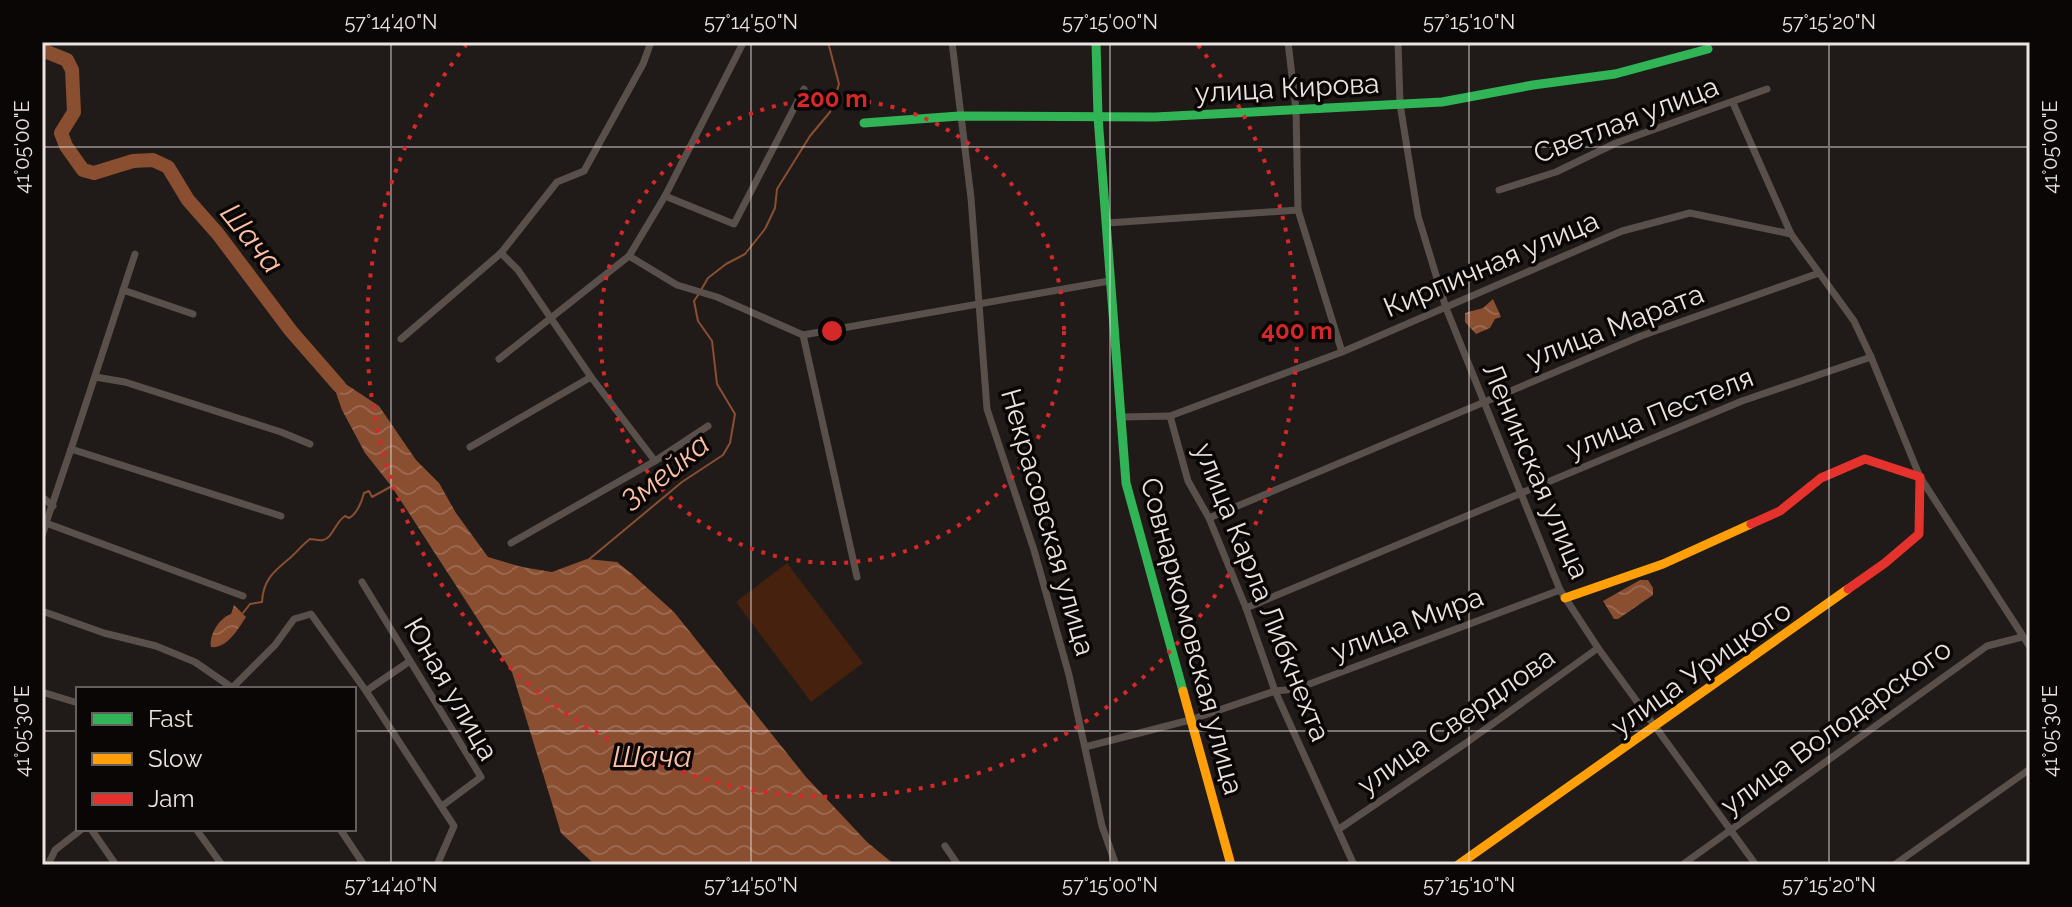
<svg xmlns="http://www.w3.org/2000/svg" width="2072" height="907" font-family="Raleway,sans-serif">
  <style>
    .green { fill: #45210e }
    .water { fill: url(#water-waves) }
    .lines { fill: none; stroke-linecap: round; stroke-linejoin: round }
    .stream { stroke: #8a4e31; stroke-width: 2 }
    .river { stroke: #8a4e31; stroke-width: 14 }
    .street { stroke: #59504c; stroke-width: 7 }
    .fast { stroke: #30b455; stroke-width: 9 }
    .slow { stroke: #ff9f0a; stroke-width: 9 }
    .jam { stroke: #e5322d; stroke-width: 9 }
    .ticks { fill: none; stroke: #eae3e0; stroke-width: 2; stroke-opacity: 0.45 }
    .ring { fill: none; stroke: #d62828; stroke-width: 4; stroke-dasharray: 4 8 }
    .labels { text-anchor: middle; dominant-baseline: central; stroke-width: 7; stroke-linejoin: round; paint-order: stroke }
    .street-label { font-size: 28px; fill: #eae3e0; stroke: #0a0605 }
    .water-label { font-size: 30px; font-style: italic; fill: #fbc0a5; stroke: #0a0605 }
    .centre { fill: #d62828; stroke: #0a0605; stroke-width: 4 }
    .ring-label { font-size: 24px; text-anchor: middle; font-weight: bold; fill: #d62828; stroke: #0a0605; stroke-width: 7; stroke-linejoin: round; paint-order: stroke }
    .neatline { fill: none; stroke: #eae3e0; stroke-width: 3 }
    .ticks-label { font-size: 20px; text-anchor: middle; fill: #eae3e0 }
  </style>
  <defs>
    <pattern id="water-waves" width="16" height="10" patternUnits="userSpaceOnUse" patternTransform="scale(2)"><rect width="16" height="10" fill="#8a4e31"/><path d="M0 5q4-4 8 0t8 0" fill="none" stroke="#9b674f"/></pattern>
  </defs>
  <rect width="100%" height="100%" fill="#201b18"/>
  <polygon class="green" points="787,563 863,663 811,702 736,602"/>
  <g class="water">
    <polygon points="1493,299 1501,317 1495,319 1490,328 1476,334 1465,322 1465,313 1483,308"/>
    <polygon points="329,373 379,406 416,460 439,483 456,513 488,557 522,567 552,572 587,559 617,562 632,574 674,612 806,777 867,842 895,865 593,863 561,833 512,672 392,487 365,453 342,410"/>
    <polygon points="1640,580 1648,580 1653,588 1653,595 1618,619 1614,619 1603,601"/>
    <path d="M234,605L246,617C238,629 227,649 211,647C209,635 219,618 231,614Z"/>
  </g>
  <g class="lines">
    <g class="stream">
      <polyline points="701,290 708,278 726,264 745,254 765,229 775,208 777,189 810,136 830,112 839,84 828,42"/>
      <polyline points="587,561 682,482 723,455 730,443 735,414 717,384 712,341 698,321 694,301 698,295"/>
      <path d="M243,613L250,604L262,602C263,580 274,571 290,558C297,552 302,545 310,539C314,539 318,541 323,540C333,538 335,522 345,516L349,518C357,514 362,501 364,493L369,491L372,497L392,486"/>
    </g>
    <polyline class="river" points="42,50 67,60 72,70 74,112 61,133 66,146 83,170 94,173 133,161 153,160 168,167 188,200 218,234 291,331 339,386"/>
    <g class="street">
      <polyline points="952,42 971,198 987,409 1034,550 1069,675 1102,826 1116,865"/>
      <polyline points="1288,42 1296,110 1298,210 1342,352"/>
      <polyline points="1398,42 1400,104 1418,216 1446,308 1560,590 1598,648 1756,865"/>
      <polyline points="42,59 43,56"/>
      <polyline points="1733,103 1791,234 1854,321 1871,357 1920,477 2030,647"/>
      <polyline points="1499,190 1556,172 1616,143 1767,89"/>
      <polyline points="665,196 734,224 804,89"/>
      <polyline points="1107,223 1298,210"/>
      <polyline points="501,253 518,270 591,377 655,461"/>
      <polyline points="629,256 677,285 717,297 803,335 1109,281"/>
      <polyline points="123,290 193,314"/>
      <polyline points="803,335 857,577"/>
      <polyline points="401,339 501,253 557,182 584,171 643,64 651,42"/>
      <polyline points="499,359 629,256 665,196 742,45 741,42"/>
      <polyline points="95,377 125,382 281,432 310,444"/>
      <polyline points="1170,416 1342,352 1622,231 1690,213 1791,234"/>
      <polyline points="1120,417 1170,416 1188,481 1209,518 1246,608 1275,691 1354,865"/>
      <polyline points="470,447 591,377"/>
      <polyline points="71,449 135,254"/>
      <polyline points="42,497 53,506"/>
      <polyline points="1209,518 1641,336 1819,273"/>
      <polyline points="46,523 71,449 281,516"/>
      <polyline points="42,536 46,523 243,596"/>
      <polyline points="511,543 655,461 708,426"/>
      <polyline points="362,582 481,777 442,806"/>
      <polyline points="1246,608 1742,401 1871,357"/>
      <polyline points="42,611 104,633 156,646 195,662 234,689"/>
      <polyline points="231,689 275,645 294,619 311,614 366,691 454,826 437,865"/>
      <polyline points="366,691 410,661"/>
      <polyline points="42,692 78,703"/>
      <polyline points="1085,747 1190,720 1275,691 1296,689 1560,590"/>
      <polyline points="91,829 116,865"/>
      <polyline points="196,829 222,865"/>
      <polyline points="340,829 364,865"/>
      <polyline points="1339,829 1466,743 1598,648"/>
      <polyline points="945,846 958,865"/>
      <polyline points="48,865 55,850 82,829"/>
      <polyline points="1682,865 1987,646 2022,637"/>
      <polyline points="1894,865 2030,769"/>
    </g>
    <g class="fast">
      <polyline points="1096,42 1098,117 1126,483 1183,691"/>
      <polyline points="864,123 959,116 1155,117 1442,102 1533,85 1615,74 1708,49"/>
    </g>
    <g class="slow">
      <polyline points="1565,598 1663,564 1751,524"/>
      <polyline points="1183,691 1231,865"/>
      <polyline points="1458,865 1848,589"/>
    </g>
    <polyline class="jam" points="1751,524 1780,511 1821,478 1865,459 1920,477 1919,534 1885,563 1848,589"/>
  </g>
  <path class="ticks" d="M391,42V865M751,42V865M1110,42V865M1469,42V865M1829,42V865M42,147H2030M42,731H78M354,731H2030"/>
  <g class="ring">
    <circle cx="832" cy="331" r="232"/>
    <path d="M1198 45A465 465 0 1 1 466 45"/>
  </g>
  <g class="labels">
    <g class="street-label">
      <text transform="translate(1287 88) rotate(-3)">улица Кирова</text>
      <text transform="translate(1626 120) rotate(-21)">Светлая улица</text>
      <text transform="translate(1491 264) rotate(-23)">Кирпичная улица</text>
      <text transform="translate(1615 326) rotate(-21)">улица Марата</text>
      <text transform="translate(1660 413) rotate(-22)">улица Пестеля</text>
      <text transform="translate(1536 471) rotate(67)">Ленинская улица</text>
      <text transform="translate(1048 522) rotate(74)">Некрасовская улица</text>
      <text transform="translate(1262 592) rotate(68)">улица Карла Либкнехта</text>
      <text transform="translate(1407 624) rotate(-21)">улица Мира</text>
      <text transform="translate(1192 636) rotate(75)">Совнаркомовская улица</text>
      <text transform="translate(1701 668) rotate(-35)">улица Урицкого</text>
      <text transform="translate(451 689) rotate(60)">Юная улица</text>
      <text transform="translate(1456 721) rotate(-35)">улица Свердлова</text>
      <text transform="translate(1836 727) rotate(-36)">улица Володарского</text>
    </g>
    <g class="water-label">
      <text transform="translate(252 238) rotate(51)">Шача</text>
      <text transform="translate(665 472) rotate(-39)">Змейка</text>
      <text x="652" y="756">Шача</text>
    </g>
  </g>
  <circle cx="832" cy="331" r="12" class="centre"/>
  <g class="ring-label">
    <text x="832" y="107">200 m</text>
    <text x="1297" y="339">400 m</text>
  </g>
  <rect width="2072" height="907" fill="none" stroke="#0a0605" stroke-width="88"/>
  <rect x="76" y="687" width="280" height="144" fill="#0a0605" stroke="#645e5d" stroke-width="2"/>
  <rect x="92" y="713" width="40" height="12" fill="#30b455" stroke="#645e5d" stroke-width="2"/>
  <text x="148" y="727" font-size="24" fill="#eae3e0">Fast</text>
  <rect x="92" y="753" width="40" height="12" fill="#ff9f0a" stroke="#645e5d" stroke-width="2"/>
  <text x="148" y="767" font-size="24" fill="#eae3e0">Slow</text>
  <rect x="92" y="793" width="40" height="12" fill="#e5322d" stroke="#645e5d" stroke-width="2"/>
  <text x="148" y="807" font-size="24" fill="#eae3e0">Jam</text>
  <rect x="44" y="44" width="1984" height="819" class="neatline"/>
  <g class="ticks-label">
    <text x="391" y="29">57°14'40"N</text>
    <text x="751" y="29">57°14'50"N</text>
    <text x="1110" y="29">57°15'00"N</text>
    <text x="1469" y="29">57°15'10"N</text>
    <text x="1829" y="29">57°15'20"N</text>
    <text transform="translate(2050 147) rotate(-90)" y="7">41°05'00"E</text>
    <text transform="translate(22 147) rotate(-90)" y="7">41°05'00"E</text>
    <text transform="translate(2050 731) rotate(-90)" y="7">41°05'30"E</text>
    <text transform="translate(22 731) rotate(-90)" y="7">41°05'30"E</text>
    <text x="391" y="892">57°14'40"N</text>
    <text x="751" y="892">57°14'50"N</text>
    <text x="1110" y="892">57°15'00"N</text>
    <text x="1469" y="892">57°15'10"N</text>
    <text x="1829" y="892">57°15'20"N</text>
  </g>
</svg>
